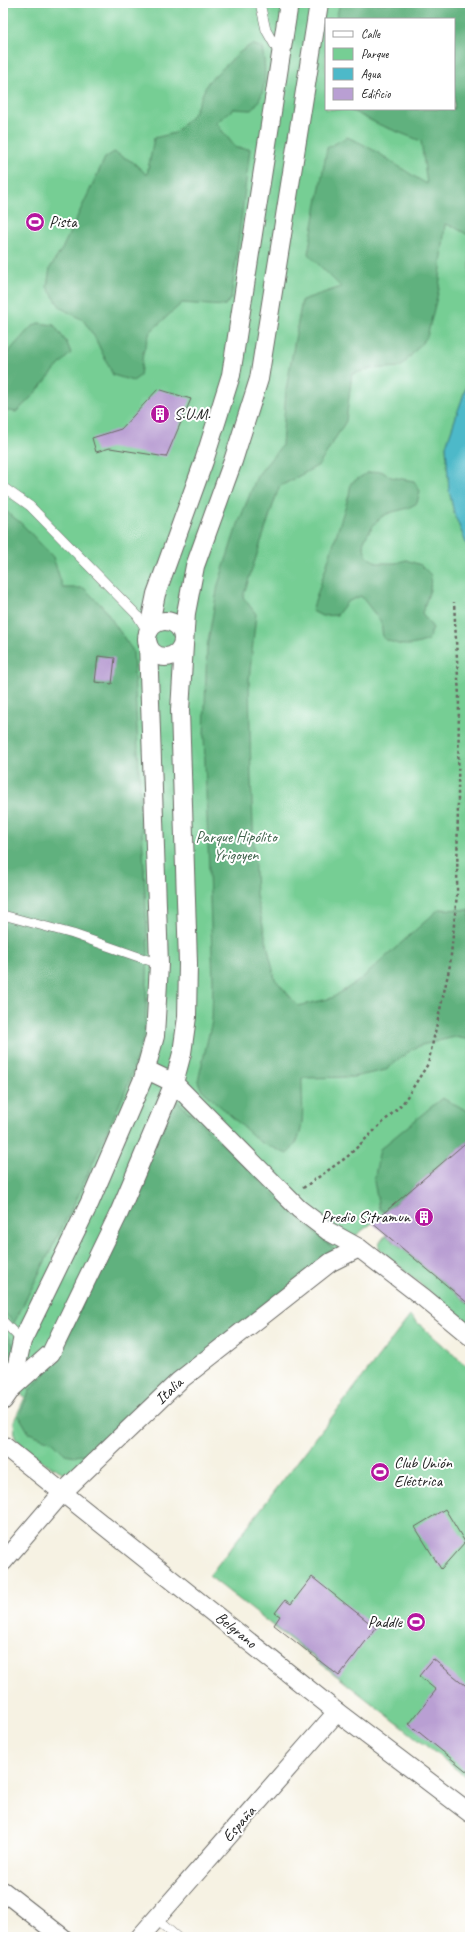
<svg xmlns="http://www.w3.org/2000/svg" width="473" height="1940" font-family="Caveat,sans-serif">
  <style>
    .green { fill: #76ce94; stroke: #497558; fill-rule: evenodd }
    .forest { fill: #60b17e; stroke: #3e664d }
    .water { fill: #4db9c9; stroke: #346a72 }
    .building { fill: #b99fd3 }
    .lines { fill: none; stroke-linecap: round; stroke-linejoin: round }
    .lane-casing { stroke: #686762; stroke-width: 10 }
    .street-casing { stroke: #686762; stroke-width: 20 }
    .path { stroke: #686762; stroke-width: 2.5; stroke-dasharray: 3 3; stroke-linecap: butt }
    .lane { stroke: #fff; stroke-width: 9 }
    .street { stroke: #fff; stroke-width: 18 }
    .labels { text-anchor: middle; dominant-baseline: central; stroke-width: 4; stroke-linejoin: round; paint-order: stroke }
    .poi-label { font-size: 16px; fill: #1c1c1c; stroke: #fff; text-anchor: start }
    .park-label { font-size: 16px; fill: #40634c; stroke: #fff }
    .street-label { font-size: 16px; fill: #1c1c1c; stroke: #fff }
  </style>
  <rect width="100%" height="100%" fill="#fff"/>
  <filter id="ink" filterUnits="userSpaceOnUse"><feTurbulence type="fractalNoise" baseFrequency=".025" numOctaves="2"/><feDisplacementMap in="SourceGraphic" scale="8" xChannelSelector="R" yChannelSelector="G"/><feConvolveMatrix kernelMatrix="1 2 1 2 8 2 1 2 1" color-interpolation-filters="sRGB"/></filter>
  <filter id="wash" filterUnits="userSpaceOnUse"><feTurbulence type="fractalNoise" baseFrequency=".012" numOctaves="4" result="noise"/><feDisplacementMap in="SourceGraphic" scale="16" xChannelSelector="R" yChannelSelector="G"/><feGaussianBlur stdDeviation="0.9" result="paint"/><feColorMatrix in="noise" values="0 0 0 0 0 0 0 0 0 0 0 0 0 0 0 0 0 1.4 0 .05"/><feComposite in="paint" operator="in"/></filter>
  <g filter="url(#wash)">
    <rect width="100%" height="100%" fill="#f6f2e3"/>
    <g class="green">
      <path d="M3,3H470V376L446,446L449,490L454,513L470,553V1139L372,1223L178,1372L69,1474H66L40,1461L15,1438L14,1421L25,1397L3,1381ZM326,19H454V109H326Z"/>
      <polygon points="386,1235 470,1305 470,1326 385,1254 379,1248 379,1243"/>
      <polygon points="410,1316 470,1369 470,1780 209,1576"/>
    </g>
    <g class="forest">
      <path d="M340,3H470V236L454,227L445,224L439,289L427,337L401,367L370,369L352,374L346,421L319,465L279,487L243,597L256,614L249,680L251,778L256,895L275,979L298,1006L332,998L360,980L439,909L470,910V1040L455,1037L422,1045L412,1049L386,1070L353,1077L302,1078C301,1104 309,1135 287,1154L260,1142L201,1089L198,1081L212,1021L213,981L204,735L207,647L218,585L235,532L257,476L282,445L286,390L302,300L341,287L308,254L327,148L347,137C376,148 400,169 427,184L421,141L380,125L348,109H454V19H336Z"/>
      <path d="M252,44L262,48C266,68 268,96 251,110L233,109L216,123L236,148L250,149L231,299L224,306L182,303L150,332L143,353L140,376L133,381L113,375L94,336L83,320L61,308L47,287L50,268L62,249L105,158L114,152L133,162L147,175L154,138L175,133L194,113L208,82L240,52Z"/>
      <path d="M38,323L54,325L67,343L71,353C51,372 37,394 16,412L3,410V358L30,328Z"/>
      <path d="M381,471L391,477L414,481L420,491L417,503C404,511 400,509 387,514C376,518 368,533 363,543L366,556L377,563H396L406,560L421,565L431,575L430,590L422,613L433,628L428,640C411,647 400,647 383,638L381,622L361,596L347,602L337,615L322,616L312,611L349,495L351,483L367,473Z"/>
      <polygon points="3,509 21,523 53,557 63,588 84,588 103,607 133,651 148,950 145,1033 128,1085 77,1198 14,1323 3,1311"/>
      <polygon points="470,788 470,846 468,820 468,791"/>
      <polygon points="442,1098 470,1112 470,1139 385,1212 379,1209 374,1181 380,1149"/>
      <path d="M175,1099C229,1149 280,1202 336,1251L94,1453L75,1456L65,1454L53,1442L29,1433L19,1416L30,1390L58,1358Z"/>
      <polygon points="3,1330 10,1338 15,1349 3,1376"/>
    </g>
    <polygon class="water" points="470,376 470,553 454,513 449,490 446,446"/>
    <g id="blocks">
      <g class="building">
        <polygon points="158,389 191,399 166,457 110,448 96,452 92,438 121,429"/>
        <polygon points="98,656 115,658 112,684 95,682"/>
        <polygon points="470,1139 470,1305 372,1223"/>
        <polygon points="445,1509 465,1542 441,1569 415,1527"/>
        <polygon points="312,1577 376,1628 339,1676 274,1625 280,1616 275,1613 285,1600 291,1604"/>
        <polygon points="433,1659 470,1689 470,1774 409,1724 436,1690 419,1676"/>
      </g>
    </g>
  </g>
  <g filter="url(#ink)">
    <use href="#blocks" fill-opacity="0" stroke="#686762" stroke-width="1"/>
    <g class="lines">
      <defs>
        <g id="lane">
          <polyline points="260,3 266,30 279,53"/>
          <polyline points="3,487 30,506 137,615 147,631"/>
          <polyline points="3,915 73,934 159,964"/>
          <polyline points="3,1321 22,1341"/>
          <polyline points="156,1919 177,1937"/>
        </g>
        <g id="street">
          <circle cx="165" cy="639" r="18"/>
          <polyline points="148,633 156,594 204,461 231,375 289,3"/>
          <polyline points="145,1069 174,1083 299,1209 328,1231 359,1248 424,1298 470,1336"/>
          <polyline points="12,1388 22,1341 90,1202 143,1079 155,1036 159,964 148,644"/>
          <polyline points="3,1401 12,1388 51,1353 119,1213 174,1083 182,1053 187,1017 188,963 180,710 186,613 195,566 233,461 259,379 319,3"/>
          <polyline points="3,1445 337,1712 470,1813"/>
          <polyline points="3,1562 63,1492 179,1381 331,1262 359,1248"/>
          <polyline points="3,1891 62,1937"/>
          <polyline points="140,1937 337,1712"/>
        </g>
      </defs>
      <use href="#lane" class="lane-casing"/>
      <use href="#street" class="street-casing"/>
      <polyline class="path" points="303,1188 347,1157 403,1103 428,1064 450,965 457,894 459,697 454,602"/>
      <use href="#lane" class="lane"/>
      <use href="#street" class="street"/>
    </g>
  </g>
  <defs>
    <symbol id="stadium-disc" viewBox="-11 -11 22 22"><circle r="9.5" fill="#b5179e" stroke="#fff"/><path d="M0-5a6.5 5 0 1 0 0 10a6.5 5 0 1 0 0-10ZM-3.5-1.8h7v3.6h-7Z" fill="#fff"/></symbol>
    <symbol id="building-disc" viewBox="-11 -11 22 22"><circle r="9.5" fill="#b5179e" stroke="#fff"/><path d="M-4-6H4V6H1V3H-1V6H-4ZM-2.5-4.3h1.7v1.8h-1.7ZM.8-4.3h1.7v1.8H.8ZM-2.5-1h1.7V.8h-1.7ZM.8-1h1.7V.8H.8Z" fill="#fff"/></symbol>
  </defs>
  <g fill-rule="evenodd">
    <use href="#stadium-disc" x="24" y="211" width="22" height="22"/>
    <use href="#building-disc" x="149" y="403" width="22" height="22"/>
    <use href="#building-disc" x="413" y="1206" width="22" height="22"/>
    <use href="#stadium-disc" x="369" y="1461" width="22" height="22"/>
    <use href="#stadium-disc" x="405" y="1611" width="22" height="22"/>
  </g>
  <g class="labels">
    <g class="poi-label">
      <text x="49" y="222">Pista</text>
      <text x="174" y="414">S.U.M.</text>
      <text x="410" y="1217" text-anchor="end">Predio Sitramun</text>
      <text x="394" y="1463">Club Unión<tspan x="394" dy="18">Eléctrica</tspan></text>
      <text x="402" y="1622" text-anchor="end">Paddle</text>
    </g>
    <g class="park-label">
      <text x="236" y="837">Parque Hipólito<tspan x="236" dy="18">Yrigoyen</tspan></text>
    </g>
    <g class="street-label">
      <text transform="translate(169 1391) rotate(-43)">Italia</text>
      <text transform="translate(236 1630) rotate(39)">Belgrano</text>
      <text transform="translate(239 1824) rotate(-49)">España</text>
    </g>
  </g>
  <rect width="473" height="1940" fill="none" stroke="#fff" stroke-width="16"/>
  <rect x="325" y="18" width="130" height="92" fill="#ffffff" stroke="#a4a4a4"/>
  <rect x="333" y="31" width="20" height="6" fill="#ffffff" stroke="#a4a4a4"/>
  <text x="361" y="38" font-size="12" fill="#1c1c1c">Calle</text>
  <rect x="333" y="48" width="20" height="12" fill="#76ce94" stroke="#a4a4a4"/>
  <text x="361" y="58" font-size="12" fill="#1c1c1c">Parque</text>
  <rect x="333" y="68" width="20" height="12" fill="#4db9c9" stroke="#a4a4a4"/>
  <text x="361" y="78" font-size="12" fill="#1c1c1c">Agua</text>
  <rect x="333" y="88" width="20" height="12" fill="#b99fd3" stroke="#a4a4a4"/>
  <text x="361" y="98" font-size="12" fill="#1c1c1c">Edificio</text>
</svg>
